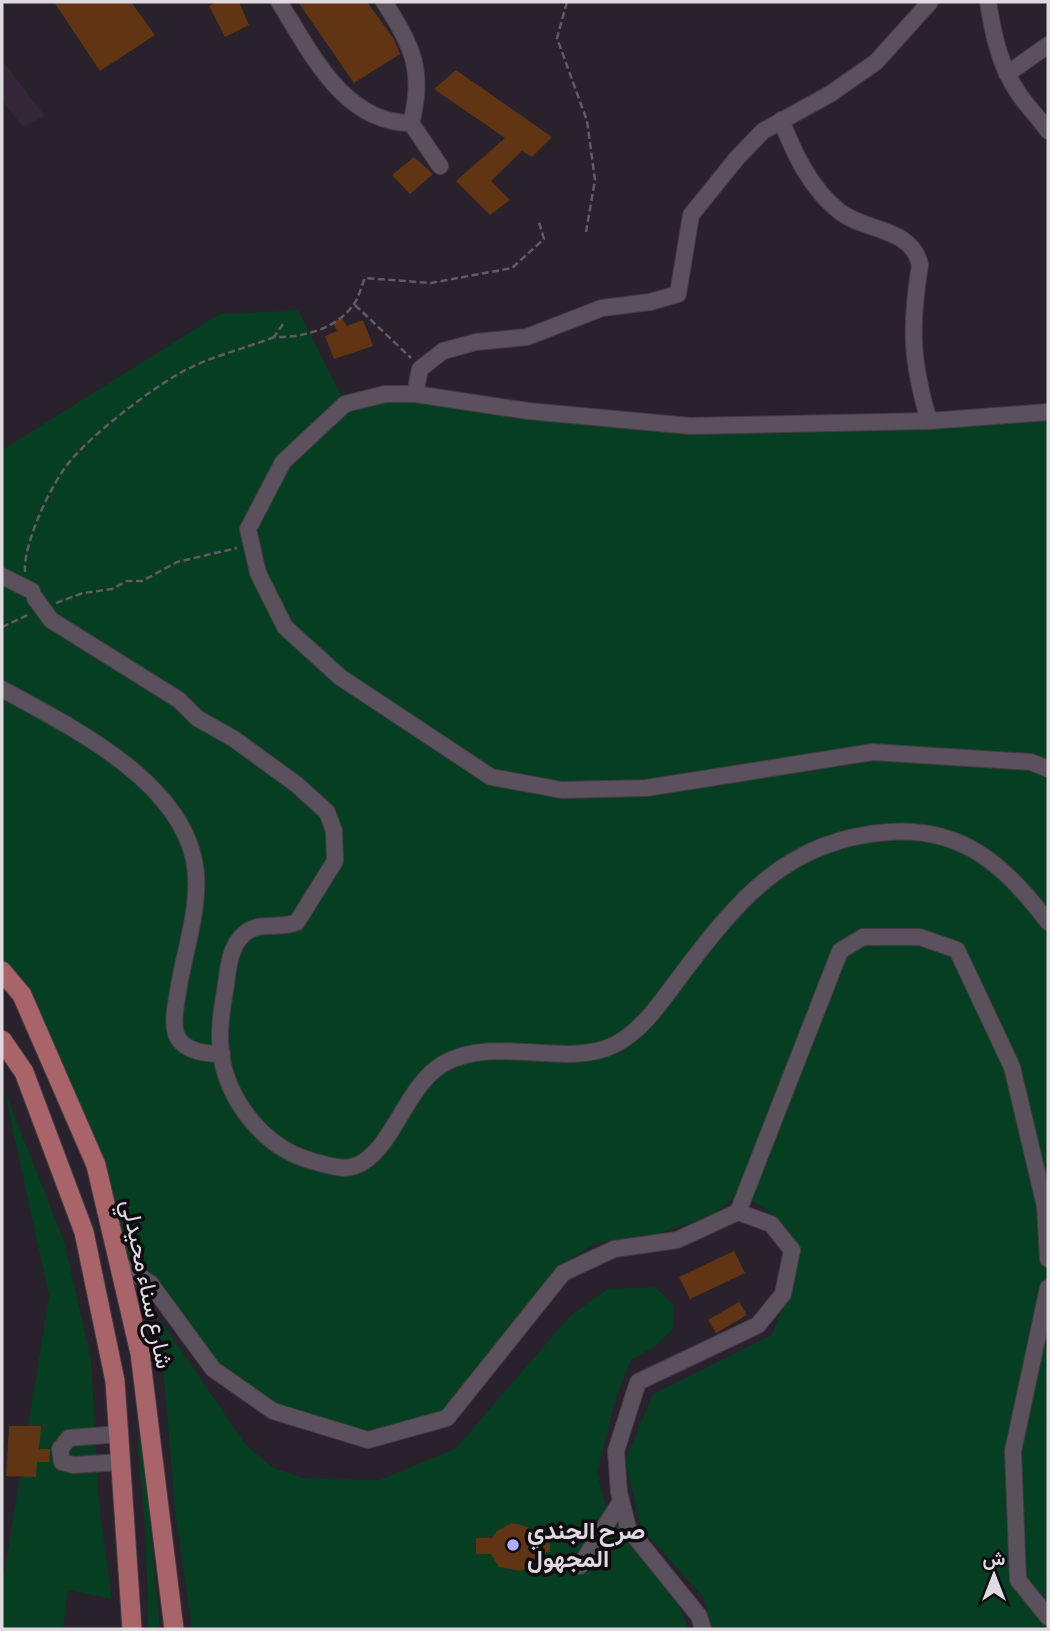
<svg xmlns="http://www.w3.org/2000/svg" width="1050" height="1631" font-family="'Alegreya Sans',Vazirmatn,sans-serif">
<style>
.built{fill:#332636}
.green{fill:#053e21}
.building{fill:#613414}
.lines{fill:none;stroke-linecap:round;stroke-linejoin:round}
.minor-casing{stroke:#433c44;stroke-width:18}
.major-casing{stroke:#433c44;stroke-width:21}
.path{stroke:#625a64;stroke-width:2.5;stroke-dasharray:7 3.5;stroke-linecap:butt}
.minor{stroke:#5a515c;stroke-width:16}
.major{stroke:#a9646a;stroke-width:19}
.poi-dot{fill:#afaefa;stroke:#100c11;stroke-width:2.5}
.labels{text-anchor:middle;stroke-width:7;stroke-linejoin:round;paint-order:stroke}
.street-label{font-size:24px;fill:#dfd9e0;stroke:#100c11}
.poi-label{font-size:24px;font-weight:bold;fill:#dfd9e0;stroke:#100c11;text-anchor:start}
</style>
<rect width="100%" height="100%" fill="#29212b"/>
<!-- built -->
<path class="built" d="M 2,60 L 45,116 L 23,127 L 2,100 Z"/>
<!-- green -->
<g class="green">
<path d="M 298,310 L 345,403 L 373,397 L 690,426 L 1048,412 L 1048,1629 L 712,1629 L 704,1598 L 641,1528 L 625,1461 L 653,1394 L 772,1335 L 791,1284 L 800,1247 C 783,1222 767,1205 738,1195 L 713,1215 L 657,1234 L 596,1243 L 559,1267 L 447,1418 L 368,1440 L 273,1411 L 213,1369 L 150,1283 L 119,1264 L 86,1142 L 2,971 L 2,450 L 219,314 Z"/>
<path d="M 4,1089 L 64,1241 L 91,1359 L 99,1505 L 112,1599 L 68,1590 L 63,1629 L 2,1629 L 2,1587 L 49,1296 Z"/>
<path d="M 655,1287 L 674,1305 L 673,1329 L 657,1345 L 631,1360 L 616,1398 L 597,1472 L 607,1512 L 673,1593 L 689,1629 L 192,1629 L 175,1511 L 159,1318 L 246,1445 L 272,1467 L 303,1478 L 379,1480 L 455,1449 L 570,1316 L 607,1289 Z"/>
<path d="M 137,1439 L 142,1439 L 160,1629 L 148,1629 L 146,1539 Z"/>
</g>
<!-- building -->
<g class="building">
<path d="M 54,2 L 131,2 L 155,35 L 100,71 Z"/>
<path d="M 216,2 L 239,2 L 249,25 L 225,37 L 209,6 Z"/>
<path d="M 298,2 L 367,2 L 394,39 L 400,54 L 354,83 Z"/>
<path d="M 456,70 L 552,137 L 532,157 L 522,151 L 491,181 L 510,200 L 490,215 L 456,181 L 505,138 L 434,89 Z"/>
<path d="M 414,157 L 433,174 L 410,194 L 392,175 Z"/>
<path d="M 342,318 L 347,326 L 363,320 L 373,346 L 334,359 L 325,336 L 337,331 L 332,322 Z"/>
<path d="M 734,1251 L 745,1273 L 690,1299 L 679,1277 Z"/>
<path d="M 739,1302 L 747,1315 L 716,1333 L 708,1320 Z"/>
<path d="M 9,1426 L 41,1426 L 39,1449 L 50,1449 L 50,1452 L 49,1462 L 37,1462 L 36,1477 L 6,1476 Z"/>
<path d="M 512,1523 L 528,1527 L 538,1537 L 550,1537 L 550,1552 L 539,1553 L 533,1563 L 521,1571 L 499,1567 L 491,1554 L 476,1554 L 476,1538 L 492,1538 L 497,1531 Z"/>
</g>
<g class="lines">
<defs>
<g id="minor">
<path d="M 279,2 C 311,52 343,123 411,123"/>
<path d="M 384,2 C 412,44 425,72 411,123 L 440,166"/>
<path d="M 988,2 C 993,33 999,64 1017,91 C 1026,106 1039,117 1048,131"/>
<path d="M 1007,74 L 1048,45"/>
<path d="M 781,120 C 794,153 810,188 839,211 C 865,232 912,227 920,265 C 910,327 911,360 929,421"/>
<path d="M 415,394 L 420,369 L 443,351 L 476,342 L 527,337 L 602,308 L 650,302 L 678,294 L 691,215 L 737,158 L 763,131 L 830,94 L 876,62 L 930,2"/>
<path d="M 1048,412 L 929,421 L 690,426 L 528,411 L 415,394 L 385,394 L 345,404 L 283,462 L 248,529 L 258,573 L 285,627 L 340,677 L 491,777 L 562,790 L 646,788 L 873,752 L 1031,762 L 1048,769"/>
<path d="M 2,576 L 32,591"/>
<path d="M 35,598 L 51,620 L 179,700 L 197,718 L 234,739 L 296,784 L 327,812 L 334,831 L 335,861 L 297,922 C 280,930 259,920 244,934 C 230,946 228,968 226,985 C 223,1002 220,1018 220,1035 C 219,1091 259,1146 312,1161 C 325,1164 342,1171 355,1166 C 392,1153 405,1086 443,1064 C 495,1034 564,1069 614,1045 C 642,1031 661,1002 679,978 C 737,901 786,839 889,832 C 963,827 1006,866 1048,922"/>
<path d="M 2,689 C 69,726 177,778 194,860 C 203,901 184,951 178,992 C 176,1004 172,1021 176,1034 C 183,1052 206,1054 222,1054"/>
<path d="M 738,1212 L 840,951 L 863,937 L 920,937 L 957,950 L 1012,1067 L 1045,1206 L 1048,1259"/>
<path d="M 119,1264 L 150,1283 L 213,1369 L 273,1411 L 368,1440 L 447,1418 L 563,1273 L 614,1249 L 677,1240 L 738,1212 L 771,1224 L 792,1250 L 783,1294 L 758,1325 L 638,1382 L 616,1451 L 619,1492 L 628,1528 L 699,1616 L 703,1629"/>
<path d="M 1048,1288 L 1013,1451 L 1018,1580 L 1048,1617"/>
<path d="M 119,1434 L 69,1438 L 60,1449 L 62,1462 L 73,1465 L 121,1462"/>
<path d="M 580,1566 L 621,1501"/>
</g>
<g id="major">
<path d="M 2,971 L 22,995 L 96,1165 L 140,1353 L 174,1629"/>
<path d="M 2,1040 L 24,1072 L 84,1232 L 115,1381 L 132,1629"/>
</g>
</defs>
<!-- minor casing -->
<use href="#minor" class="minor-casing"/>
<!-- major casing -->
<use href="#major" class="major-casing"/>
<!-- path -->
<g class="path">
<path d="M 567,2 L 557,38 L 587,121 L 595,180 L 586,232"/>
<path d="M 355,305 L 411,358"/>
<path d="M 283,324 L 274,337 C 302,338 337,329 354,304 C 359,297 361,287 365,278 L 431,283 L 512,268 L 544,239 L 539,222"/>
<path d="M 25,572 C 23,543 52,482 71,460 C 95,432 147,392 180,373 C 208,357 244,349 274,337"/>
<path d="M 56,603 L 83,593 L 112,589 L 127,581 L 142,581 L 177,562 L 237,548"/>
<path d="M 2,627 L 30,614"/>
</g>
<!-- minor -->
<use href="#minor" class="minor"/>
<!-- major -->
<use href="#major" class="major"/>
</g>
<!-- markers -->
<circle class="poi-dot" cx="513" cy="1545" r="7"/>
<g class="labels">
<!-- street labels -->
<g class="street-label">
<text transform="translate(147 1284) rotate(78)" y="8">شارع سناء محيدلي</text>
</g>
<!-- poi labels -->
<g class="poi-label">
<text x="527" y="1539">صرح الجندي<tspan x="527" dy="28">المجهول</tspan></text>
</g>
</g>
<!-- border -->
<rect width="1050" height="1631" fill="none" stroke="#dfd9e0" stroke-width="7"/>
<!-- north arrow -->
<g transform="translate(994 1575)" stroke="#100c11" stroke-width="5" paint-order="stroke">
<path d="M0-5L12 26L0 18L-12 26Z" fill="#dfd9e0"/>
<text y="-10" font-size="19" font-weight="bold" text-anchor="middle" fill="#dfd9e0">ش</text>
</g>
</svg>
